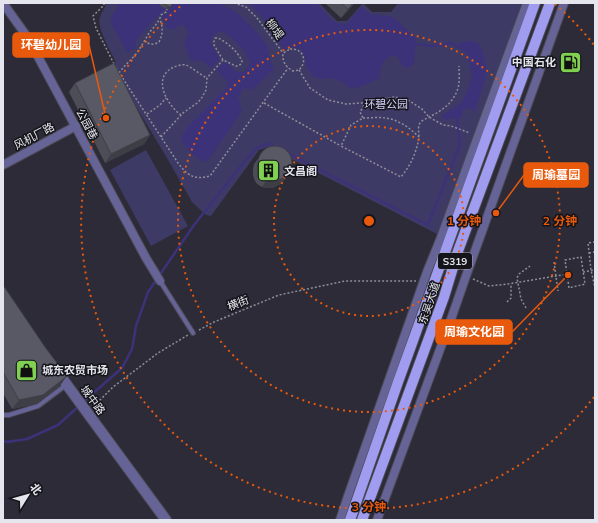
<svg xmlns="http://www.w3.org/2000/svg" width="598" height="523" font-family="Mulish,'Noto Sans SC',sans-serif">
<style>
.green{fill:#3e3a66}
.water{fill:#3c3279}
.lines{fill:none;stroke-linecap:round;stroke-linejoin:round}
.stream{stroke:#3c3279;stroke-width:2.5}
.service-casing{stroke:#4a4954;stroke-width:6}
.minor-casing{stroke:#4a4954;stroke-width:10}
.tertiary-casing{stroke:#4a4954;stroke-width:12}
.primary-casing{stroke:#4a4954;stroke-width:12}
.path{stroke:#8e8e98;stroke-width:1.5;stroke-dasharray:2 2;stroke-linecap:butt}
.service{stroke:#666396;stroke-width:4}
.minor{stroke:#666396;stroke-width:8}
.tertiary{stroke:#666396;stroke-width:10}
.primary{stroke:#a09cef;stroke-width:10}
.wall{fill:#4d4d58}
.shaded-wall{fill:#3e3e47}
.building{fill:#595966;stroke:#3e3e47}
.ring{fill:none;stroke:#e8590c;stroke-width:2;stroke-dasharray:2 4}
.labels{text-anchor:middle;stroke-width:3;stroke-linejoin:round;paint-order:stroke}
.shield{fill:#14141a;stroke:#a6a6ae;stroke-width:1}
.shield-label{font-size:10px;font-weight:bold;fill:#e5e5ed}
.street-label{font-size:11px;fill:#e5e5ed;stroke:#14141a}
.poi-label{font-size:11px;font-weight:bold;fill:#e5e5ed;stroke:#14141a;text-anchor:start}
.park-label{font-size:11px;fill:#d1d0fb;stroke:#14141a}
.centre{fill:#e8590c;stroke:#14141a;stroke-width:2}
.ring-label{font-size:12px;text-anchor:middle;font-weight:bold;fill:#e8590c;stroke:#14141a;stroke-width:3;stroke-linejoin:round;paint-order:stroke}
.leader{fill:none;stroke:#e8590c;stroke-width:1.5}
.callout-dot{fill:#e8590c;stroke:#14141a;stroke-width:1.5}
.callout{fill:#e8590c;stroke:#e8590c;stroke-width:1.5}
.callout-label{font-size:12px;text-anchor:middle;font-weight:bold;fill:#fff}
</style>
<rect width="100%" height="100%" fill="#2c2b37"/>
<!-- green -->
<g class="green">
<path d="M 105,3 L 319,3 L 337,21 L 347,21 L 363,3 L 372,12 L 391,12 L 398,3 L 522,3 L 437,234 L 268,147 L 259,150 L 211,216 L 206,215 L 192,202 L 167,158 L 111,65 L 116,62 C 111,52 96,27 100,17 C 101,13 104,9 106,5 Z"/>
<path d="M 146,150 L 188,226 L 151,246 L 110,170 Z"/>
</g>
<!-- water -->
<g class="water">
<path d="M 121,3 L 159,3 L 160,6 L 165,9 L 164,12 C 158,14 142,34 136,40 L 136,48 L 127,52 L 111,23 L 112,15 Z"/>
<path d="M 169,3 L 219,3 L 237,13 L 257,32 L 268,47 L 269,56 L 274,69 L 254,89 L 250,90 L 244,88 L 238,97 L 242,111 L 209,159 L 204,162 C 194,156 184,149 181,137 L 189,125 L 227,87 L 227,81 L 216,70 L 223,63 L 227,63 L 237,72 L 244,72 L 250,63 C 246,49 234,40 223,31 C 215,33 213,35 210,42 L 220,59 L 211,68 C 205,63 200,57 193,62 L 191,61 C 188,55 187,48 184,43 C 187,33 193,35 183,25 L 180,25 L 173,30 L 167,28 L 164,19 L 162,18 L 162,16 L 167,13 L 168,10 L 171,8 L 171,4 Z"/>
<path d="M 249,3 L 316,3 C 326,11 332,27 347,23 L 361,7 L 371,14 L 393,17 L 416,38 L 414,64 L 407,68 L 402,65 L 398,57 L 392,55 C 382,61 379,66 380,78 L 360,87 L 349,88 L 343,82 L 331,78 L 320,79 L 313,76 L 306,66 L 305,55 L 300,49 L 292,47 L 284,50 L 262,17 Z"/>
<path d="M 472,41 L 479,44 L 483,53 L 487,73 L 475,111 L 468,108 L 463,110 L 462,117 L 457,120 L 452,118 L 446,120 L 442,117 L 444,114 L 461,103 L 466,94 L 472,78 L 470,65 L 466,54 L 459,47 L 459,44 L 461,42 Z"/>
</g>
<g class="lines">
<!-- stream -->
<g class="stream">
<path d="M 416,44 L 432,46 L 450,43 L 459,47"/>
<path d="M 287,153 L 428,225 L 460,144 L 457,120"/>
<path d="M 83,402 L 122,368 L 132,349 L 136,326 L 148,292 L 194,225 L 245,161 L 257,148 L 268,144 L 275,147"/>
<path d="M 3,441 L 7,442 L 27,439 L 58,425 L 80,405"/>
</g>
<defs>
<g id="service">
<path d="M 160,281 L 193,333"/>
<path d="M 3,415 L 9,415 L 38,406 L 66,385"/>
</g>
<g id="minor">
<path d="M 3,3 L 28,38 L 146,258 L 160,281"/>
<path d="M 3,165 L 76,126"/>
<path d="M 340,520 L 348,496 L 427,272 L 440,240 L 478,136 L 527,3"/>
<path d="M 377,520 L 449,325 L 466,276 L 564,3"/>
</g>
<path id="tertiary" d="M 56,370 L 166,520"/>
<g id="primary">
<path d="M 350,520 L 398,382 L 535,3"/>
<path d="M 362,520 L 444,297 L 458,251 L 550,3"/>
</g>
</defs>
<!-- service casing -->
<use href="#service" class="service-casing"/>
<!-- minor casing -->
<use href="#minor" class="minor-casing"/>
<!-- tertiary casing -->
<use href="#tertiary" class="tertiary-casing"/>
<!-- primary casing -->
<use href="#primary" class="primary-casing"/>
<!-- path -->
<g class="path">
<path d="M 104,3 L 104,5 L 93,16 L 96,28 L 114,64"/>
<path d="M 234,3 L 246,7 L 257,18 L 283,53"/>
<path d="M 215,38 L 218,38 C 227,42 238,52 242,61 L 241,64 L 238,66 L 236,66 L 223,60 L 214,45 L 214,41 Z"/>
<path d="M 144,41 C 150,45 154,45 159,42 C 163,34 163,28 160,19"/>
<path d="M 290,49 C 303,48 308,61 299,70 L 293,71 C 286,67 282,62 283,53 Z"/>
<path d="M 116,68 L 178,163 C 188,176 194,180 210,176 L 288,68"/>
<path d="M 299,70 L 310,88 L 328,100 L 346,104 L 362,103 L 380,99 L 395,97 L 408,100 L 422,109 L 429,117 L 443,125 L 451,126 L 470,133"/>
<path d="M 119,73 C 124,66 130,61 136,54 C 141,47 145,40 149,33 C 154,27 159,22 161,15 L 166,12 L 167,9"/>
<path d="M 366,102 L 360,112 L 363,118 L 351,125 L 341,146 L 401,177 C 411,165 416,153 419,138 C 419,134 418,129 419,125 C 421,120 426,119 431,116 C 443,110 454,102 458,88 C 460,81 459,73 459,66"/>
<path d="M 264,103 L 341,146"/>
<path d="M 147,114 L 160,105 L 166,98"/>
<path d="M 181,115 C 167,105 151,77 174,67 C 177,66 182,64 186,65 C 191,67 201,75 207,78"/>
<path d="M 363,118 C 371,118 379,117 386,118 C 399,120 410,128 419,137"/>
<path d="M 161,137 L 183,113 L 197,103 L 201,99 L 206,90 L 207,78 L 223,60"/>
<path d="M 595,242 L 588,243 L 591,270 L 595,288"/>
<path d="M 589,253 L 595,252"/>
<path d="M 581,257 L 585,284 L 569,288 L 565,260 Z"/>
<path d="M 554,262 L 558,291"/>
<path d="M 583,272 L 595,270"/>
<path d="M 473,279 L 489,286 L 508,284 L 568,274"/>
<path d="M 507,302 L 511,298 L 511,284"/>
<path d="M 526,308 L 521,299 L 517,278 L 519,274 L 530,266"/>
<path d="M 199,330 L 214,322 L 279,295 L 345,281 L 416,281"/>
<path d="M 94,406 L 113,387 L 158,353 L 188,335"/>
</g>
<!-- service -->
<use href="#service" class="service"/>
<!-- minor -->
<use href="#minor" class="minor"/>
<!-- tertiary -->
<use href="#tertiary" class="tertiary"/>
<!-- primary -->
<use href="#primary" class="primary"/>
</g>
<!-- wall -->
<g class="wall">
<path d="M 159,3 L 172,3 L 172,5 L 168,9 L 161,6 Z"/>
<path d="M 325,3 L 355,3 L 341,18 Z"/>
<path d="M 75,83 L 150,135 L 144,144 L 105,163 L 69,92 Z"/>
<path d="M 264,151 L 288,174 L 282,183 L 277,186 L 272,188 L 267,188 L 262,187 L 257,184 L 254,179 L 253,174 L 253,169 L 254,164 Z"/>
<path d="M 3,285 L 60,386 L 37,404 L 12,409 L 3,393 Z"/>
</g>
<!-- shaded-wall -->
<g class="shaded-wall">
<path d="M 353,3 L 355,3 L 341,18 L 348,9 Z"/>
<path d="M 172,5 L 168,9 L 166,8 L 168,6 Z"/>
<path d="M 150,135 L 144,144 L 105,163 L 111,154 Z"/>
<path d="M 288,174 L 282,183 L 277,186 L 272,188 L 267,188 L 262,187 L 268,178 Z"/>
<path d="M 66,377 L 60,386 L 37,404 L 12,409 L 19,400 Z"/>
</g>
<!-- building -->
<g class="building">
<path d="M 162,3 L 172,3 L 172,5 L 170,7 Z"/>
<path d="M 341,3 L 353,3 L 348,9 Z"/>
<path d="M 114,63 L 150,135 L 111,154 L 75,83 Z"/>
<circle cx="275" cy="163" r="17"/>
<path d="M 3,285 L 45,347 L 66,375 L 66,377 L 43,395 L 19,400 L 3,372 Z"/>
</g>
<!-- distance rings -->
<g class="ring">
<circle cx="369" cy="221" r="95"/>
<circle cx="369" cy="221" r="191"/>
<path d="M594 397A286 286 0 1 1 183 4M555 4A286 286 0 0 1 594 45"/>
</g>
<!-- icons -->
<defs>
<symbol id="fuel-square" viewBox="-11 -11 22 22"><rect x="-9" y="-9" width="18" height="18" rx="4" fill="#80d051" stroke="#14141a"/><path d="M-5.5-6h7V0h2V4h1.3V-2.5L3-4.5l.8-.8L6-3V5H2.5V1h-1V6h-7ZM-4.2-4.7v3.2H.2V-4.7Z" fill="#111"/></symbol>
<symbol id="building-square" viewBox="-11 -11 22 22"><rect x="-9" y="-9" width="18" height="18" rx="4" fill="#80d051" stroke="#14141a"/><path d="M-4-6H4V6H1V3H-1V6H-4ZM-2.5-4.3h1.7v1.8h-1.7ZM.8-4.3h1.7v1.8H.8ZM-2.5-1h1.7V.8h-1.7ZM.8-1h1.7V.8H.8Z" fill="#111"/></symbol>
<symbol id="shop-square" viewBox="-11 -11 22 22"><rect x="-9" y="-9" width="18" height="18" rx="4" fill="#80d051" stroke="#14141a"/><path d="M-5-2.5h2.3a2.7 3.5 0 0 1 5.4 0H5L5.5 6h-11ZM-1.5-2.5h3a1.5 2.3 0 0 0-3 0Z" fill="#111"/></symbol>
</defs>
<g fill-rule="evenodd">
<use href="#fuel-square" x="558" y="50" width="25" height="25"/>
<use href="#building-square" x="256" y="158" width="25" height="25"/>
<use href="#shop-square" x="14" y="358" width="25" height="25"/>
</g>
<g class="labels">
<!-- shield labels -->
<rect class="shield" x="438" y="253" width="34" height="16" rx="3"/>
<g class="shield-label">
<text x="455" y="265">S319</text>
</g>
<!-- street labels -->
<g class="street-label">
<text transform="translate(275 29) rotate(53)" y="4">柳堤</text>
<text transform="translate(87 124) rotate(62)" y="4">公园巷</text>
<text transform="translate(34 136) rotate(-28)" y="4">风机厂路</text>
<text transform="translate(238 303) rotate(-22)" y="4">横街</text>
<text transform="translate(429 303) rotate(-71)" y="4">东吴大道</text>
<text transform="translate(93 400) rotate(54)" y="4">城中路</text>
</g>
<!-- poi labels -->
<g class="poi-label">
<text x="556" y="66" text-anchor="end">中国石化</text>
<text x="284" y="175">文昌阁</text>
<text x="42" y="374">城东农贸市场</text>
</g>
<!-- park labels -->
<g class="park-label">
<text x="386" y="108">环碧公园</text>
</g>
</g>
<circle cx="369" cy="221" r="6" class="centre"/>
<g class="ring-label">
<text x="464" y="225">1 分钟</text>
<text x="560" y="225">2 分钟</text>
<text x="369" y="511">3 分钟</text>
</g>
<!-- callouts -->
<path class="leader" d="M106 118L89 45M496 213L524 175M568 275L512 332"/>
<g class="callout-dot">
<circle cx="106" cy="118" r="4"/>
<circle cx="496" cy="213" r="4"/>
<circle cx="568" cy="275" r="4"/>
</g>
<g class="callout">
<rect x="13" y="33" width="76" height="24" rx="4"/>
<rect x="524" y="163" width="64" height="24" rx="4"/>
<rect x="436" y="320" width="76" height="24" rx="4"/>
</g>
<g class="callout-label">
<text x="51" y="49">环碧幼儿园</text>
<text x="556" y="179">周瑜墓园</text>
<text x="474" y="336">周瑜文化园</text>
</g>
<!-- border -->
<rect width="598" height="523" fill="none" stroke="#e5e5ed" stroke-width="8"/>
<!-- north arrow -->
<g transform="translate(28 495) rotate(53)" stroke="#14141a" stroke-width="3" paint-order="stroke">
<path d="M0-3L7 15L0 10L-7 15Z" fill="#e5e5ed"/>
<text y="-6" font-size="11" font-weight="bold" text-anchor="middle" fill="#e5e5ed">北</text>
</g>
</svg>
